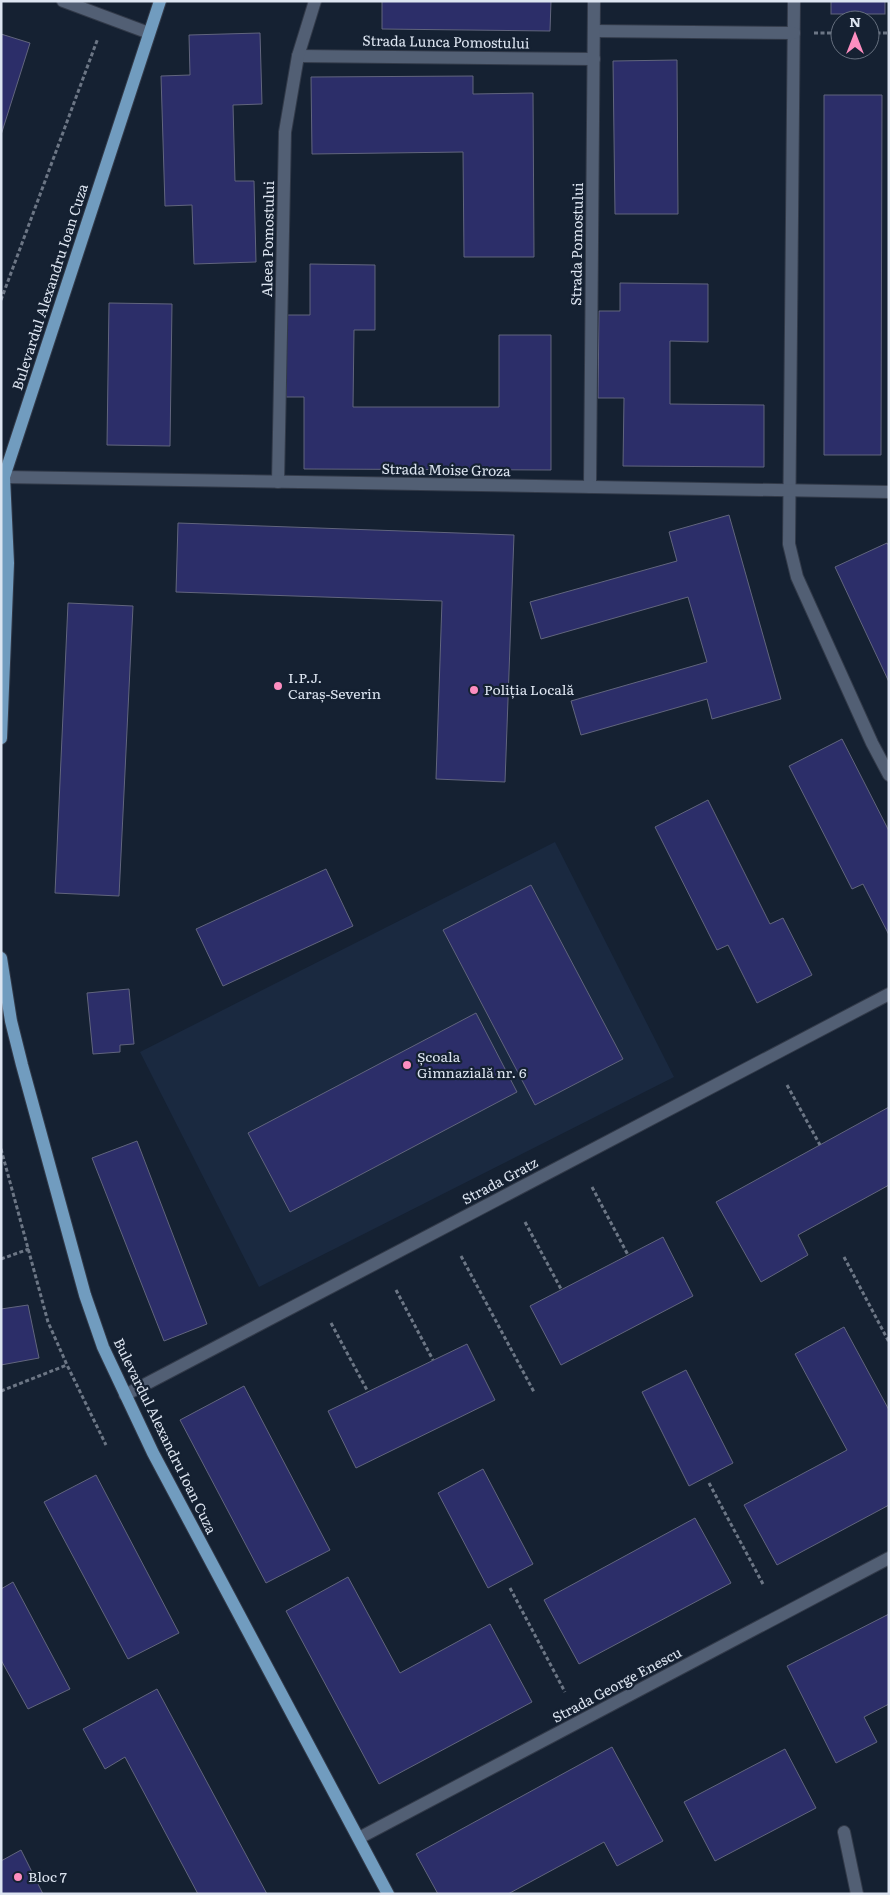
<svg xmlns="http://www.w3.org/2000/svg" width="890" height="1895" font-family="Literata,serif">
<style>
.built{fill:#1a2940}
.building{fill:#2c2e69;stroke:#61657d}
.lines{fill:none;stroke-linecap:round;stroke-linejoin:round}
.service-casing{stroke:#323a49;stroke-width:14}
.minor-casing{stroke:#323a49;stroke-width:14}
.primary-casing{stroke:#323a49;stroke-width:14}
.path{stroke:#6c7685;stroke-width:3;stroke-dasharray:4 2.5;stroke-linecap:butt}
.service{stroke:#525f74;stroke-width:12}
.minor{stroke:#525f74;stroke-width:12}
.primary{stroke:#719cbf;stroke-width:12}
.poi-dot{fill:#fd8ec0;stroke:#152132;stroke-width:2}
.labels{text-anchor:middle;stroke-width:4.5;stroke-linejoin:round;paint-order:stroke}
.street-label{font-size:14px;fill:#dde5f1;stroke:#152132}
.poi-label{font-size:14px;fill:#dde5f1;stroke:#152132;text-anchor:start}
</style>
<rect width="100%" height="100%" fill="#152132"/>
<!-- built -->
<path class="built" d="M 555,842 L 674,1077 L 259,1287 L 140,1052 Z"/>
<!-- building -->
<g class="building">
<path d="M 382,1 L 551,1 L 550,31 L 382,29 Z"/>
<rect x="831" y="1" width="54" height="13"/>
<path d="M 260,33 L 262,104 L 233,105 L 235,181 L 254,181 L 256,262 L 194,264 L 192,205 L 165,206 L 161,76 L 190,75 L 189,35 Z"/>
<path d="M 1,34 L 30,43 L 1,135 Z"/>
<path d="M 677,60 L 678,214 L 615,214 L 613,61 Z"/>
<path d="M 473,76 L 473,94 L 533,93 L 534,257 L 464,257 L 463,152 L 312,154 L 311,77 Z"/>
<path d="M 824,95 L 882,95 L 881,455 L 824,455 Z"/>
<path d="M 310,264 L 375,265 L 375,330 L 354,330 L 353,407 L 499,407 L 499,335 L 551,335 L 551,470 L 304,469 L 304,397 L 286,397 L 286,315 L 310,315 Z"/>
<path d="M 620,283 L 708,284 L 708,342 L 670,341 L 670,404 L 764,405 L 764,467 L 623,466 L 624,398 L 598,398 L 599,311 L 620,311 Z"/>
<path d="M 109,303 L 172,304 L 170,446 L 107,445 Z"/>
<path d="M 729,515 L 781,699 L 712,719 L 707,699 L 581,735 L 571,701 L 707,662 L 688,597 L 541,639 L 530,602 L 677,561 L 669,532 Z"/>
<path d="M 178,523 L 514,535 L 505,782 L 436,779 L 442,601 L 176,592 Z"/>
<path d="M 887,543 L 889,546 L 889,682 L 835,567 Z"/>
<path d="M 68,603 L 133,606 L 119,896 L 55,893 Z"/>
<path d="M 842,739 L 889,831 L 889,935 L 863,884 L 852,889 L 789,766 Z"/>
<path d="M 708,800 L 770,924 L 783,918 L 812,975 L 757,1003 L 728,945 L 717,950 L 655,827 Z"/>
<path d="M 326,869 L 353,926 L 223,986 L 196,929 Z"/>
<path d="M 531,885 L 623,1059 L 535,1105 L 443,930 Z"/>
<path d="M 129,989 L 134,1044 L 120,1045 L 120,1052 L 93,1054 L 87,993 Z"/>
<path d="M 476,1013 L 517,1092 L 290,1212 L 248,1133 Z"/>
<path d="M 889,1107 L 889,1185 L 798,1235 L 808,1255 L 761,1282 L 716,1202 Z"/>
<path d="M 137,1141 L 207,1324 L 164,1341 L 92,1158 Z"/>
<path d="M 663,1237 L 693,1296 L 561,1365 L 530,1306 Z"/>
<path d="M 28,1305 L 39,1358 L 1,1365 L 1,1309 Z"/>
<path d="M 844,1327 L 889,1410 L 889,1505 L 777,1565 L 744,1505 L 847,1450 L 795,1354 Z"/>
<path d="M 467,1344 L 495,1400 L 356,1468 L 328,1411 Z"/>
<path d="M 686,1370 L 733,1463 L 689,1486 L 642,1392 Z"/>
<path d="M 244,1386 L 330,1550 L 266,1583 L 180,1420 Z"/>
<path d="M 483,1469 L 533,1564 L 488,1588 L 438,1493 Z"/>
<path d="M 96,1475 L 179,1633 L 128,1659 L 44,1502 Z"/>
<path d="M 695,1518 L 731,1583 L 579,1664 L 544,1600 Z"/>
<path d="M 348,1577 L 400,1673 L 490,1624 L 532,1702 L 379,1784 L 286,1611 Z"/>
<path d="M 13,1582 L 70,1689 L 28,1709 L 1,1660 L 1,1589 Z"/>
<path d="M 889,1614 L 889,1704 L 864,1717 L 877,1742 L 836,1763 L 787,1666 Z"/>
<path d="M 157,1689 L 267,1894 L 198,1894 L 125,1757 L 105,1769 L 83,1729 Z"/>
<path d="M 612,1747 L 663,1841 L 617,1866 L 604,1842 L 508,1894 L 438,1894 L 416,1854 Z"/>
<path d="M 785,1749 L 816,1808 L 715,1861 L 684,1802 Z"/>
<path d="M 21,1850 L 43,1894 L 1,1894 L 1,1861 Z"/>
</g>
<g class="lines">
<defs>
<g id="service">
<path d="M 63,1 L 149,33"/>
<path d="M 794,1 L 789,544 L 797,577 L 872,743 L 889,775"/>
<path d="M 594,31 L 794,33"/>
<path d="M 298,56 L 594,59"/>
<path d="M 278,482 L 285,132 L 298,56 L 315,1"/>
<path d="M 590,487 L 594,1"/>
<path d="M 844,1832 L 857,1894"/>
</g>
<g id="minor">
<path d="M 4,477 L 889,492"/>
<path d="M 125,1395 L 889,994"/>
<path d="M 359,1838 L 889,1558"/>
</g>
<g id="primary">
<path d="M 1,738 L 8,563 L 4,477 L 160,1"/>
<path d="M 1,958 L 11,1021 L 22,1065 L 85,1295 L 103,1347 L 153,1453 L 388,1894"/>
</g>
</defs>
<!-- service casing -->
<use href="#service" class="service-casing"/>
<!-- minor casing -->
<use href="#minor" class="minor-casing"/>
<!-- primary casing -->
<use href="#primary" class="primary-casing"/>
<!-- path -->
<g class="path">
<path d="M 814,33 L 840,33"/>
<path d="M 870,33 L 889,33"/>
<path d="M 1,300 L 98,38"/>
<path d="M 787,1085 L 820,1145"/>
<path d="M 1,1149 L 48,1322 L 67,1365 L 106,1445"/>
<path d="M 592,1187 L 628,1255"/>
<path d="M 525,1222 L 561,1289"/>
<path d="M 461,1256 L 534,1392"/>
<path d="M 844,1257 L 889,1342"/>
<path d="M 1,1259 L 29,1249"/>
<path d="M 396,1290 L 433,1360"/>
<path d="M 331,1323 L 368,1392"/>
<path d="M 1,1391 L 67,1365"/>
<path d="M 709,1483 L 764,1586"/>
<path d="M 510,1588 L 565,1692"/>
</g>
<!-- service -->
<use href="#service" class="service"/>
<!-- minor -->
<use href="#minor" class="minor"/>
<!-- primary -->
<use href="#primary" class="primary"/>
</g>
<!-- markers -->
<g class="poi-dot">
<circle cx="278" cy="686" r="5"/>
<circle cx="474" cy="690" r="5"/>
<circle cx="407" cy="1065" r="5"/>
<circle cx="18" cy="1877" r="5"/>
</g>
<g class="labels">
<!-- street labels -->
<g class="street-label">
<text transform="translate(446 42) rotate(1)" y="5">Strada Lunca Pomostului</text>
<text transform="translate(268 239) rotate(-89)" y="5">Aleea Pomostului</text>
<text transform="translate(577 244) rotate(-89)" y="5">Strada Pomostului</text>
<text transform="translate(50 287) rotate(-72)" y="5">Bulevardul Alexandru Ioan Cuza</text>
<text transform="translate(446 470) rotate(1)" y="5">Strada Moise Groza</text>
<text transform="translate(500 1181) rotate(-28)" y="5">Strada Gratz</text>
<text transform="translate(165 1436) rotate(64)" y="5">Bulevardul Alexandru Ioan Cuza</text>
<text transform="translate(617 1685) rotate(-28)" y="5">Strada George Enescu</text>
</g>
<!-- poi labels -->
<g class="poi-label">
<text x="288" y="683">I.P.J.<tspan x="288" dy="16">Caraș-Severin</tspan></text>
<text x="484" y="695">Poliția Locală</text>
<text x="417" y="1062">Școala<tspan x="417" dy="16">Gimnazială nr. 6</tspan></text>
<text x="28" y="1882">Bloc 7</text>
</g>
</g>
<!-- border -->
<rect width="890" height="1895" fill="none" stroke="#dde5f1" stroke-width="5"/>
<!-- north arrow -->
<g transform="translate(855 35)"><circle r="24" fill="#152132" stroke="#656f7e"/>
<path d="M0-4L9 19L0 12L-9 19Z" fill="#fd8ec0"/>
<text y="-8" font-size="14" font-weight="bold" text-anchor="middle" fill="#dde5f1">N</text>
</g>
</svg>
